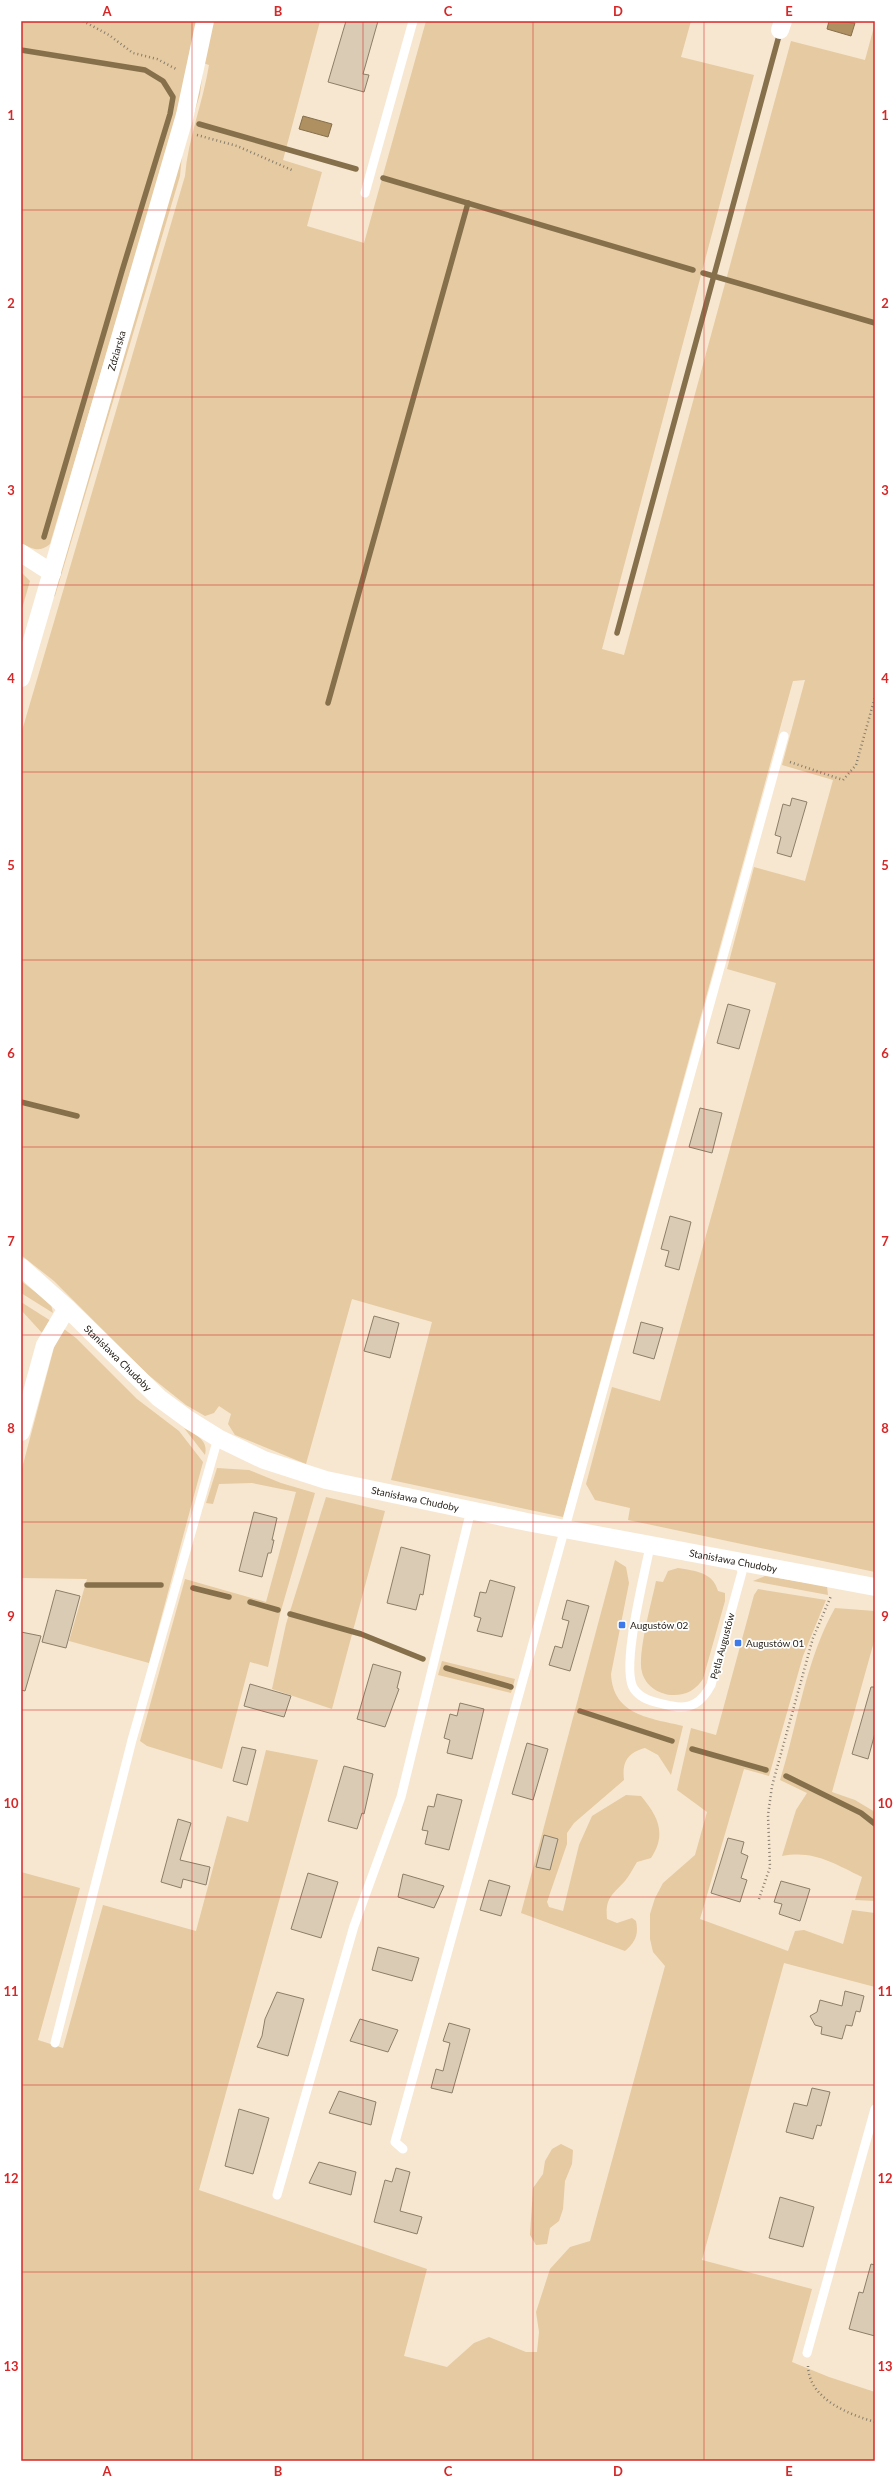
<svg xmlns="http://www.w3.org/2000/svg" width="896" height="2482" font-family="Lato,sans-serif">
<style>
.green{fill:#e6caa1}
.water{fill:#ae9061;stroke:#86704c}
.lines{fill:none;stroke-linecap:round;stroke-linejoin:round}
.stream{stroke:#86704c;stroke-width:5.5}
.building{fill:#dacbb4;stroke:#8c7e69}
.path{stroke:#877d6d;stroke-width:2.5;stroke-dasharray:1 3;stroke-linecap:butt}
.lane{stroke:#fff;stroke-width:9}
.street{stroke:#fff;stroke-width:18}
.grid{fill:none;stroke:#d62828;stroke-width:1;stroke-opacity:0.55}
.poi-dot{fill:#3f7aea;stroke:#fff;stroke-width:1.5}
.labels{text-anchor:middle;stroke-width:3.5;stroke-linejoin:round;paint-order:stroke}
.street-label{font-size:10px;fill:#29241b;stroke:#fff}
.poi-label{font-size:10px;fill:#29241b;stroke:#fff;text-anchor:start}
.neatline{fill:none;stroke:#d62828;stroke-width:1.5}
.grid-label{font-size:13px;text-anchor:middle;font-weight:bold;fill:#d62828}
</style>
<rect width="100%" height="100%" fill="#f7e7d0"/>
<!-- green -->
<g class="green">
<path d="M 21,21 L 199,21 L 179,109 L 50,544 C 39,553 33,549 21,543 Z"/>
<path d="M 213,21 L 320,21 L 283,160 L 322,172 L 307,226 L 364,243 L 426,21 L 691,21 L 681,57 L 754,75 L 602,649 L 624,655 L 791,41 L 865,60 L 875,23 L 875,1572 L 628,1520 L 630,1508 L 595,1500 L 586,1484 L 612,1387 L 660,1401 L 776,983 L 727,969 L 754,867 L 805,881 L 833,780 L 782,765 L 805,680 L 793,681 L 563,1517 L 391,1480 L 432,1322 L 352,1299 L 306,1464 L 235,1435 L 228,1424 L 231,1414 L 219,1406 L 214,1413 L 205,1416 L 186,1405 L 147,1374 L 54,1281 L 21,1255 L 21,734 L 185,176 C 188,138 203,103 209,65 L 203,63 Z"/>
<path d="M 203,70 L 200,94 L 182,155 L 180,176 L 55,596 L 53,597 Z"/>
<path d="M 21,572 L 30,581 L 21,612 Z"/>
<path d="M 21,1281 L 51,1304 L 53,1313 L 21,1293 Z"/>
<path d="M 21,1302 L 51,1321 L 43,1334 L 21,1310 Z"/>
<path d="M 64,1329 L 76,1338 L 137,1399 L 179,1431 L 203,1462 L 149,1663 L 69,1641 L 87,1579 L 21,1578 L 21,1472 L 56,1340 Z"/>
<path d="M 184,1428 C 195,1434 209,1440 205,1455 Z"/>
<path d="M 217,1468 L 249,1470 L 281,1483 L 315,1493 L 280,1614 L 268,1667 L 250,1662 L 222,1769 L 147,1746 L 140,1741 L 185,1579 L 266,1602 L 296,1492 L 252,1483 L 219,1484 L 213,1504 L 206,1503 Z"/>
<path d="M 326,1497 L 385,1511 L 332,1709 L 272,1689 L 286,1624 Z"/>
<path d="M 615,1560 L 626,1567 L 629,1583 L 611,1674 C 613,1716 651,1718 683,1726 L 671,1775 L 658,1755 L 645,1748 C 627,1753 622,1762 624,1780 L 574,1823 L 567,1833 L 567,1844 L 547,1902 L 549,1907 L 563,1911 L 579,1845 L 592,1816 L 626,1795 L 641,1796 C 658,1816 667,1834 651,1858 L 637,1862 C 633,1868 630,1875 625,1881 C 612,1895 605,1898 607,1919 L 617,1923 L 632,1918 L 636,1921 C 639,1935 635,1942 625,1951 L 521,1913 Z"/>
<path d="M 678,1568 C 695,1571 713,1572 718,1591 L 725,1593 L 725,1601 L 703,1679 C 696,1690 685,1696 671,1695 C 658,1694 645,1685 642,1672 C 637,1654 652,1601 656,1581 L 663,1582 L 668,1571 Z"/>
<path d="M 765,1576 L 827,1586 L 828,1595 L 753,1581 Z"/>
<path d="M 758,1589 L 826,1600 L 803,1656 L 769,1776 L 744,1769 L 700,1919 L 788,1951 L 795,1931 L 804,1930 L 843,1944 L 852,1910 L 875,1913 L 875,1987 L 784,1963 L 702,2260 L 812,2289 L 792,2362 L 829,2377 L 875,2392 L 875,2461 L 21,2461 L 21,1872 L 80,1888 L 38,2040 L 63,2048 L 103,1905 L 196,1931 L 227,1816 L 248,1822 L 266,1750 L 318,1760 L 199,2190 L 427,2269 L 404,2356 L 447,2367 L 474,2343 L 489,2337 L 526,2352 L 537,2352 L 539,2332 L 536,2312 L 550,2269 L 570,2247 L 590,2241 L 665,1966 L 653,1952 L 650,1939 L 650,1914 L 655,1898 L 663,1883 L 695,1855 L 707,1812 L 677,1790 L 691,1728 L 716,1735 L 754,1595 Z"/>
<path d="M 835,1608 L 875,1611 L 875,1638 L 832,1792 L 855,1800 L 875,1812 L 875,1901 L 855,1900 L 862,1877 C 833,1863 814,1850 782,1856 L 796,1810 L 807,1793 L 780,1780 C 798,1723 805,1661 835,1608 Z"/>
<path d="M 442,1661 L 515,1679 L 511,1693 L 438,1675 Z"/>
<path d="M 561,2144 L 573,2150 L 572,2164 L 565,2181 L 563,2209 L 559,2221 L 550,2228 L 547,2244 L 536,2245 L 530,2235 L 533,2188 L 543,2174 L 545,2161 L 552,2149 Z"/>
</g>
<!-- water -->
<g class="water">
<path d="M 829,21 L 855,23 L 851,36 L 827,29 Z"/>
<path d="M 303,116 L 332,124 L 328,137 L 299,129 Z"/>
</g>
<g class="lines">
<!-- stream -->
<g class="stream">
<path d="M 21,50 L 145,70 L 163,81 L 173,97 L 170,114 L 122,271 L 44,537"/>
<path d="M 199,124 L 356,169"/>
<path d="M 383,178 L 693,270"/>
<path d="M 703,273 L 875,323"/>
<path d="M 617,633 L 780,32"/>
<path d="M 328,703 L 468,203"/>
<path d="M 21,1102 L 77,1116"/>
<path d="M 87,1585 L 161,1585"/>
<path d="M 193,1588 L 229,1597"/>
<path d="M 250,1602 L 278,1610"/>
<path d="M 290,1614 L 361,1634 L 423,1659"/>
<path d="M 446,1668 L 511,1687"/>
<path d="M 580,1711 L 672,1741"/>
<path d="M 692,1749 L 766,1770"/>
<path d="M 786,1776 L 861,1813 L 875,1824"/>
</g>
</g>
<!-- building -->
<g class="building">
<path d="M 346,21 L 378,21 L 363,74 L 369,75 L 364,92 L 328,82 Z"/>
<path d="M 792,798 L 807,802 L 791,857 L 777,853 L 781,837 L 775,835 L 783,804 L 790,806 Z"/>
<path d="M 728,1004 L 750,1010 L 739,1049 L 717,1043 Z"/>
<path d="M 700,1108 L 722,1113 L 712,1153 L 689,1147 Z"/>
<path d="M 670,1216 L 691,1222 L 679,1270 L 665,1266 L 669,1251 L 661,1249 Z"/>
<path d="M 374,1316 L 399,1323 L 390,1358 L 364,1351 Z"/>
<path d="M 641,1322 L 663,1328 L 654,1359 L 633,1353 Z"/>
<path d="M 254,1512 L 277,1518 L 272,1540 L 274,1540 L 271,1553 L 268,1553 L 262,1577 L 239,1571 Z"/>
<path d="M 401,1547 L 430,1555 L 423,1595 L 420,1594 L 416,1610 L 387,1603 Z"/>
<path d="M 490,1580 L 515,1587 L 502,1637 L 477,1631 L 481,1618 L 474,1616 L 480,1592 L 486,1593 Z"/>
<path d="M 56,1590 L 80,1596 L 66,1648 L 42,1642 Z"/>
<path d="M 567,1600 L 589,1606 L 570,1671 L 549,1665 L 555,1646 L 562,1648 L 569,1621 L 562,1619 Z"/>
<path d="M 21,1632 L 41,1636 L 25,1691 L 21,1690 Z"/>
<path d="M 373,1664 L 401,1672 L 397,1688 L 399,1689 L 385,1727 L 357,1719 Z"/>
<path d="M 250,1684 L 291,1696 L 284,1717 L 244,1706 Z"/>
<path d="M 871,1687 L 875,1687 L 875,1733 L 868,1759 L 852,1754 Z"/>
<path d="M 460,1703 L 484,1709 L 472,1759 L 447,1753 L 450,1740 L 444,1738 L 450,1714 L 457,1716 Z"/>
<path d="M 527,1743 L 548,1749 L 533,1800 L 512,1794 Z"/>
<path d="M 242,1747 L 256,1750 L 247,1785 L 233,1781 Z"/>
<path d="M 344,1766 L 373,1774 L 364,1814 L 362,1813 L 357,1829 L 328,1821 Z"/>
<path d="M 437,1794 L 462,1800 L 449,1850 L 425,1844 L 428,1831 L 422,1830 L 428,1806 L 434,1807 Z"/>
<path d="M 178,1819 L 191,1823 L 180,1860 L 210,1867 L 206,1885 L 183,1879 L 181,1888 L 161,1882 Z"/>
<path d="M 544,1835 L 558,1839 L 550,1870 L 536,1867 Z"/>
<path d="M 728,1838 L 744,1842 L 741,1853 L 748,1856 L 741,1878 L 747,1880 L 740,1902 L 711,1893 Z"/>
<path d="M 308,1873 L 338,1882 L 321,1938 L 291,1929 Z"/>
<path d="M 403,1874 L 444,1886 L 434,1908 L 398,1897 Z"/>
<path d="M 489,1880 L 510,1886 L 501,1916 L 480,1910 Z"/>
<path d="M 781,1881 L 810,1889 L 800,1921 L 779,1914 L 782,1904 L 774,1902 Z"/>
<path d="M 378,1947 L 419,1958 L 412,1981 L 372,1970 Z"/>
<path d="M 845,1991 L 864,1996 L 860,2012 L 856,2011 L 852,2026 L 846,2025 L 842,2039 L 821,2034 L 822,2027 L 815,2025 L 810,2016 L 817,2012 L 820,2000 L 842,2006 Z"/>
<path d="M 277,1992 L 304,1999 L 288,2056 L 257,2047 L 262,2036 L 265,2019 Z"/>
<path d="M 360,2019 L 398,2030 L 388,2052 L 350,2041 Z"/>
<path d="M 449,2023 L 470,2029 L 452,2093 L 431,2088 L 436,2069 L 443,2071 L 450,2043 L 443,2041 Z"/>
<path d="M 812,2088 L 830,2092 L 821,2126 L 817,2125 L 813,2139 L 786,2132 L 794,2103 L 807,2106 Z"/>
<path d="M 339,2091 L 376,2102 L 371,2125 L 329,2113 Z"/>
<path d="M 239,2109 L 269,2118 L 253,2174 L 225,2166 Z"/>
<path d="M 319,2162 L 356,2172 L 351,2195 L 309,2183 Z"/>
<path d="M 396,2168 L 410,2172 L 400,2211 L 422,2217 L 417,2234 L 374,2222 L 385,2180 L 392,2182 Z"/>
<path d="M 780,2197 L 814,2207 L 803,2247 L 769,2238 Z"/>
<path d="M 871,2264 L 875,2265 L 875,2336 L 849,2329 L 859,2292 L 863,2293 Z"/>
</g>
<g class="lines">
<!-- path -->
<g class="path">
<path d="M 83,21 L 109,35 L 133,53 L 157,59 L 176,69"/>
<path d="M 197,135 L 237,146 L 294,171"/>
<path d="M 790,762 L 843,780 L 856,765 L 875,697"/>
<path d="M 759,1899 L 770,1867 L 768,1815 L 772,1786 L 813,1638 L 831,1596"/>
<path d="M 808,2366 C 809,2399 848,2414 875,2422"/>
</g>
<!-- lane -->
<g class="lane">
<path d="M 365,193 L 413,21"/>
<path d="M 650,1546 C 645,1573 620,1669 634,1689 C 642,1701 659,1703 672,1706 C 691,1710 702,1702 711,1685 L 742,1572 L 739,1562"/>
<path d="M 55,2043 L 132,1740 L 218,1438"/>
<path d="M 403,2149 L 395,2142 L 784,736"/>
<path d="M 277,2195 L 354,1926 L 401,1797 L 471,1510"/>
<path d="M 807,2353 L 875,2109"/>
</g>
<!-- street -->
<g class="street">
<path d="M 780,30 L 783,21"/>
<path d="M 21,553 L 52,573"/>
<path id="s1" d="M 21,678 L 185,115 L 205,21"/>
<path id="s2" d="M 21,1267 L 67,1308 L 159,1398 L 189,1420 L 218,1438 L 264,1460 L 326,1480 L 527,1522 L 875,1587"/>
<path d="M 21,1432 L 45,1345 L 67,1308"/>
</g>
</g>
<!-- grid -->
<path class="grid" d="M 192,21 L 192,2461M 363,21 L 363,2461M 533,21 L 533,2461M 704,21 L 704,2461M 21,210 L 875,210M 21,397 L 875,397M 21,585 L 875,585M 21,772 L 875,772M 21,960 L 875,960M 21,1147 L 875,1147M 21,1335 L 875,1335M 21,1522 L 875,1522M 21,1710 L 875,1710M 21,1897 L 875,1897M 21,2085 L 875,2085M 21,2272 L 875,2272"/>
<!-- markers -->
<g class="poi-dot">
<rect x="618" y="1621" width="8" height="8" rx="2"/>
<rect x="734" y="1639" width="8" height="8" rx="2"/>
</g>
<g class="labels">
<!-- street labels -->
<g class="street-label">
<text dy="4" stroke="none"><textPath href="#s1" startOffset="341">Zdziarska</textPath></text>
<text dy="4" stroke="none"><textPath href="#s2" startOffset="133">Stanisława Chudoby</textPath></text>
<text dy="4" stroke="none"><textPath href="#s2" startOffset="469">Stanisława Chudoby</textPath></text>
<text dy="4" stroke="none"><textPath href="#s2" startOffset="793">Stanisława Chudoby</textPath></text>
<text transform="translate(722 1646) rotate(-75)" y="4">Pętla Augustów</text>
</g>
<!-- poi labels -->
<g class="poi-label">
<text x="630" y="1629">Augustów 02</text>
<text x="746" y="1647">Augustów 01</text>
</g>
</g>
<!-- border -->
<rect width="896" height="2482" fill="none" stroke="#ffffff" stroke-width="44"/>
<rect x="22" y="22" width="852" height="2438" class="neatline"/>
<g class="grid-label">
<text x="107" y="16">A</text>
<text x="278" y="16">B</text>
<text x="448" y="16">C</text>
<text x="618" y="16">D</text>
<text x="789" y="16">E</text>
<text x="11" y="120">1</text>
<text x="885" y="120">1</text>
<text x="11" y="308">2</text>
<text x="885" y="308">2</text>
<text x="11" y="495">3</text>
<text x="885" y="495">3</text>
<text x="11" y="683">4</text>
<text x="885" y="683">4</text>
<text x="11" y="870">5</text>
<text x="885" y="870">5</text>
<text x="11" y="1058">6</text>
<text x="885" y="1058">6</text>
<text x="11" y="1246">7</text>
<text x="885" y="1246">7</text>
<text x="11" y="1433">8</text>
<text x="885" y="1433">8</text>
<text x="11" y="1621">9</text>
<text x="885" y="1621">9</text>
<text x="11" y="1808">10</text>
<text x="885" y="1808">10</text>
<text x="11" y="1996">11</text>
<text x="885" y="1996">11</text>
<text x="11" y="2183">12</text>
<text x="885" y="2183">12</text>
<text x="11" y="2371">13</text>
<text x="885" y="2371">13</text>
<text x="107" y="2476">A</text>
<text x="278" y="2476">B</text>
<text x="448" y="2476">C</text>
<text x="618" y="2476">D</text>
<text x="789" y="2476">E</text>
</g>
</svg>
